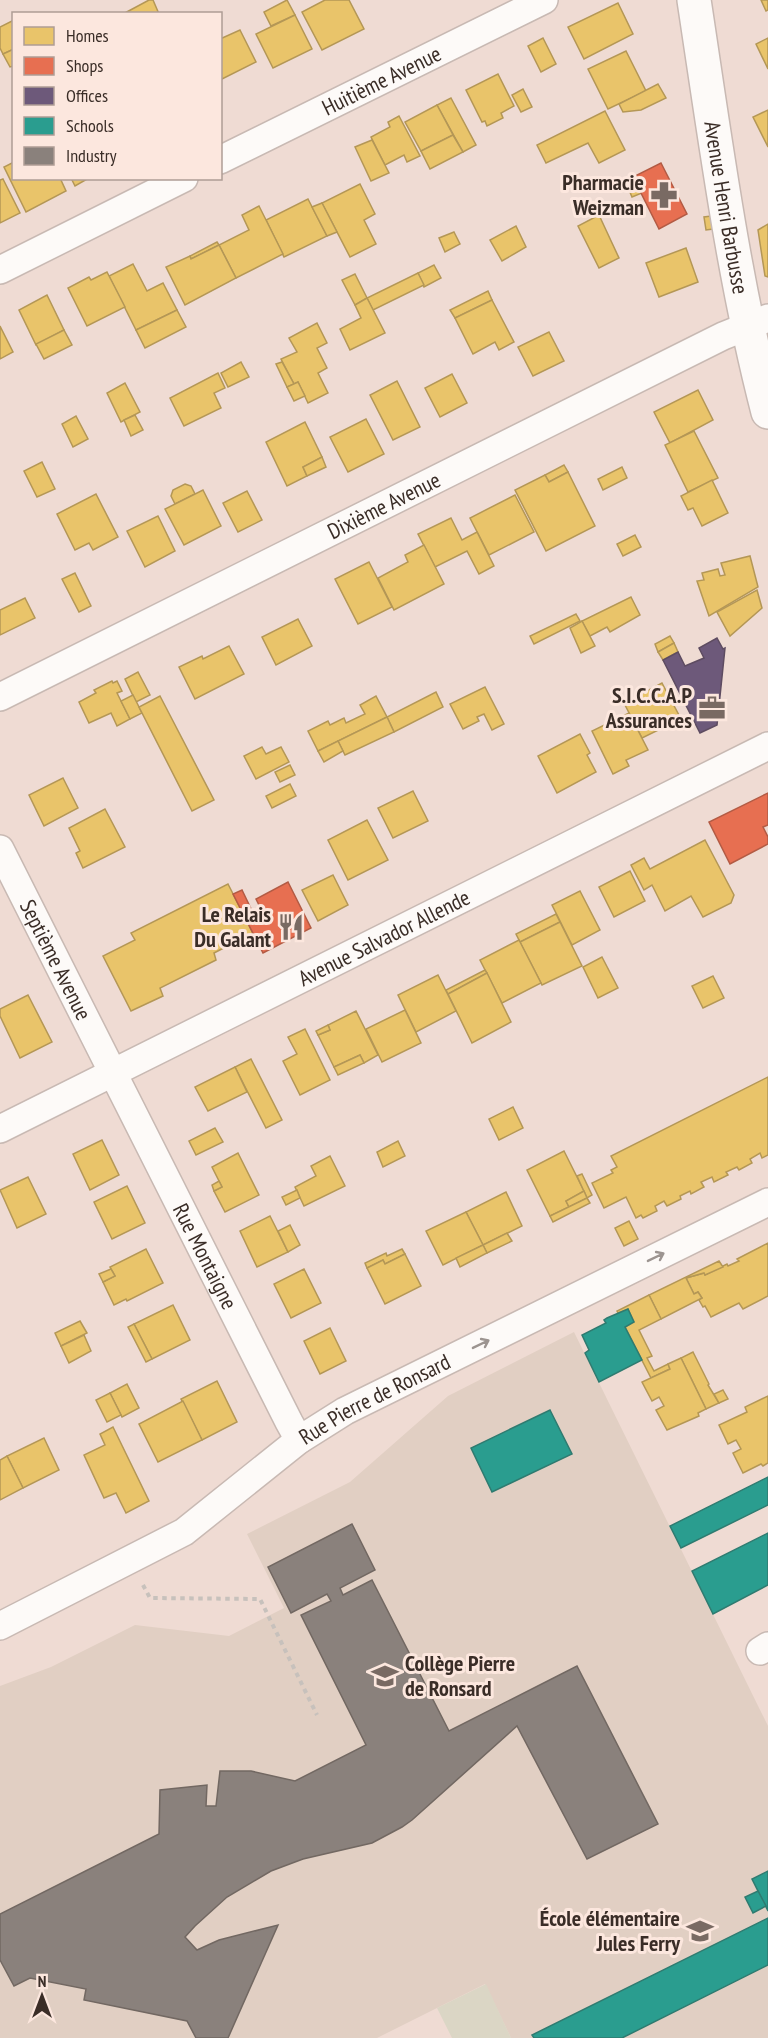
<svg xmlns="http://www.w3.org/2000/svg" width="768" height="2038" font-family="'PT Sans Narrow',sans-serif">
<style>
.education{fill:#e1cfc3}
.green{fill:#dbd6c5}
.homes{fill:#e9c46a;stroke:#b49756;stroke-width:1.5}
.shops{fill:#e76f51;stroke:#b35b44;stroke-width:1.5}
.offices{fill:#6d597a;stroke:#5e4c61;stroke-width:1.5}
.schools{fill:#2a9d8f;stroke:#2f7b70;stroke-width:1.5}
.industry{fill:#8a817c;stroke:#726862;stroke-width:1.5}
.lines{fill:none;stroke-linecap:round;stroke-linejoin:round}
.street-casing{stroke:#c8b9b3;stroke-width:30}
.secondary-casing{stroke:#c8b9b3;stroke-width:36}
.path{stroke:#c7c1bc;stroke-width:4;stroke-dasharray:4.5 4.5;stroke-linecap:butt}
.street{stroke:#fdfaf8;stroke-width:27}
.secondary{stroke:#fdfaf8;stroke-width:33}
.oneway{stroke:#9c9490}
.labels{text-anchor:middle;stroke-width:6;stroke-linejoin:round;paint-order:stroke}
.street-label{font-size:22px;fill:#3a2d27;stroke:#fce7de}
.poi-label{font-size:22px;font-weight:bold;fill:#3a2d27;stroke:#fce7de;text-anchor:end}
</style>
<rect width="100%" height="100%" fill="#efdbd3"/>
<!-- education -->
<path class="education" d="M 574,1332 L 768,1726 L 768,2038 L 511,2038 L 485,1984 L 377,2038 L 0,2038 L 0,1686 L 51,1667 L 135,1625 L 229,1636 L 284,1608 L 247,1534 L 350,1482 L 448,1396 Z"/>
<!-- green -->
<path class="green" d="M 486,1984 L 511,2038 L 452,2038 L 437,2008 Z"/>
<!-- homes -->
<g class="homes">
<path d="M 149,0 L 153,0 L 159,14 L 123,14 Z"/>
<path d="M 287,0 L 295,15 L 271,26 L 264,12 Z"/>
<path d="M 325,0 L 349,0 L 364,29 L 322,50 L 302,12 Z"/>
<path d="M 761,0 L 768,0 L 768,10 L 766,11 Z"/>
<path d="M 618,3 L 633,34 L 584,59 L 568,27 Z"/>
<path d="M 295,15 L 312,49 L 273,68 L 256,34 Z"/>
<path d="M 14,20 L 14,49 L 3,54 L 0,48 L 0,27 Z"/>
<path d="M 240,30 L 256,62 L 220,80 L 220,39 Z"/>
<path d="M 543,38 L 556,64 L 541,72 L 528,46 Z"/>
<path d="M 768,38 L 768,69 L 756,44 Z"/>
<path d="M 14,49 L 14,66 L 10,67 L 3,54 Z"/>
<path d="M 626,51 L 646,91 L 608,109 L 588,69 Z"/>
<path d="M 498,74 L 514,106 L 501,113 L 503,118 L 487,126 L 485,121 L 482,122 L 466,90 Z"/>
<path d="M 658,84 L 666,98 L 641,110 L 623,112 L 619,104 Z"/>
<path d="M 523,89 L 532,107 L 521,112 L 512,95 Z"/>
<path d="M 451,98 L 476,145 L 463,152 L 437,105 Z"/>
<path d="M 437,105 L 453,135 L 421,151 L 405,122 Z"/>
<path d="M 768,110 L 768,147 L 753,117 Z"/>
<path d="M 605,111 L 625,150 L 599,163 L 588,143 L 546,163 L 537,145 Z"/>
<path d="M 399,116 L 420,156 L 407,162 L 404,155 L 385,165 L 371,137 L 390,127 L 388,122 Z"/>
<path d="M 453,135 L 463,152 L 430,169 L 421,151 Z"/>
<path d="M 372,140 L 389,173 L 371,181 L 355,147 Z"/>
<path d="M 14,162 L 14,178 L 60,178 L 66,191 L 26,212 L 4,167 Z"/>
<path d="M 71,178 L 89,178 L 75,186 Z"/>
<path d="M 3,179 L 20,213 L 0,223 L 0,180 Z"/>
<path d="M 635,181 L 642,193 L 632,197 L 627,185 Z"/>
<path d="M 360,184 L 375,214 L 364,220 L 376,244 L 350,257 L 322,203 Z"/>
<path d="M 308,199 L 327,236 L 284,257 L 266,220 Z"/>
<path d="M 322,203 L 337,232 L 327,236 L 312,207 Z"/>
<path d="M 259,206 L 283,254 L 236,278 L 219,245 L 249,230 L 242,215 Z"/>
<path d="M 599,215 L 619,258 L 599,268 L 578,226 Z"/>
<path d="M 711,216 L 713,229 L 706,230 L 704,217 Z"/>
<path d="M 768,224 L 768,277 L 765,276 L 758,230 Z"/>
<path d="M 516,226 L 526,247 L 502,261 L 490,240 Z"/>
<path d="M 454,232 L 460,244 L 445,252 L 439,238 Z"/>
<path d="M 217,242 L 219,245 L 191,259 L 190,256 Z"/>
<path d="M 219,245 L 236,278 L 185,305 L 166,267 L 190,256 L 191,259 Z"/>
<path d="M 686,248 L 698,282 L 659,297 L 646,263 Z"/>
<path d="M 133,264 L 147,291 L 163,283 L 177,310 L 136,330 L 109,276 Z"/>
<path d="M 434,265 L 441,278 L 424,287 L 418,273 Z"/>
<path d="M 107,272 L 125,307 L 87,326 L 68,288 L 89,277 L 91,280 Z"/>
<path d="M 418,273 L 424,285 L 373,310 L 367,298 Z"/>
<path d="M 355,274 L 367,298 L 355,305 L 342,280 Z"/>
<path d="M 488,291 L 492,300 L 455,318 L 450,310 Z"/>
<path d="M 47,295 L 64,330 L 36,345 L 19,310 Z"/>
<path d="M 367,298 L 385,333 L 350,350 L 340,329 L 361,318 L 355,305 Z"/>
<path d="M 492,300 L 514,342 L 499,350 L 495,342 L 473,354 L 455,318 Z"/>
<path d="M 177,310 L 186,327 L 145,348 L 136,330 Z"/>
<path d="M 317,323 L 327,343 L 317,348 L 327,368 L 318,373 L 328,393 L 308,403 L 298,382 L 294,384 L 281,359 L 297,352 L 289,338 Z"/>
<path d="M 0,326 L 13,352 L 0,359 Z"/>
<path d="M 64,330 L 72,345 L 44,359 L 36,344 Z"/>
<path d="M 549,332 L 564,361 L 533,376 L 518,347 Z"/>
<path d="M 241,362 L 249,377 L 228,387 L 221,373 Z"/>
<path d="M 282,362 L 294,384 L 287,387 L 276,364 Z"/>
<path d="M 218,373 L 225,388 L 214,393 L 221,408 L 184,426 L 170,398 Z"/>
<path d="M 452,374 L 467,403 L 440,417 L 425,388 Z"/>
<path d="M 397,381 L 420,427 L 393,440 L 370,395 Z"/>
<path d="M 298,382 L 305,396 L 294,401 L 287,387 Z"/>
<path d="M 125,383 L 140,412 L 121,422 L 107,393 Z"/>
<path d="M 698,390 L 713,420 L 670,443 L 654,412 Z"/>
<path d="M 135,415 L 143,430 L 131,436 L 124,420 Z"/>
<path d="M 76,416 L 88,439 L 73,447 L 62,424 Z"/>
<path d="M 366,419 L 384,454 L 348,472 L 330,437 Z"/>
<path d="M 305,422 L 322,457 L 303,467 L 307,476 L 287,486 L 266,442 Z"/>
<path d="M 694,431 L 718,478 L 688,492 L 665,445 Z"/>
<path d="M 322,457 L 326,467 L 307,476 L 303,467 Z"/>
<path d="M 42,462 L 55,489 L 37,497 L 24,471 Z"/>
<path d="M 564,465 L 568,472 L 549,482 L 545,475 Z"/>
<path d="M 622,467 L 627,478 L 603,490 L 598,479 Z"/>
<path d="M 568,472 L 595,526 L 546,551 L 515,490 L 545,475 L 549,482 Z"/>
<path d="M 712,480 L 728,513 L 702,526 L 693,508 L 688,510 L 681,496 Z"/>
<path d="M 185,484 L 191,486 L 195,494 L 175,504 L 171,496 L 173,490 Z"/>
<path d="M 203,490 L 221,526 L 184,545 L 165,509 Z"/>
<path d="M 247,491 L 262,520 L 238,532 L 223,503 Z"/>
<path d="M 96,494 L 118,537 L 93,550 L 89,543 L 75,550 L 57,514 Z"/>
<path d="M 515,495 L 534,532 L 489,555 L 470,518 Z"/>
<path d="M 158,516 L 175,551 L 145,567 L 127,531 Z"/>
<path d="M 451,518 L 462,540 L 477,532 L 494,566 L 479,574 L 467,551 L 435,567 L 418,534 Z"/>
<path d="M 635,535 L 641,547 L 623,556 L 617,544 Z"/>
<path d="M 424,545 L 444,584 L 394,610 L 378,578 L 408,562 L 405,555 Z"/>
<path d="M 750,556 L 758,587 L 709,616 L 697,581 L 704,580 L 702,573 L 718,569 L 720,576 L 725,575 L 721,563 Z"/>
<path d="M 369,562 L 392,607 L 358,624 L 335,579 Z"/>
<path d="M 75,573 L 91,606 L 79,612 L 62,579 Z"/>
<path d="M 757,590 L 762,608 L 730,636 L 717,612 Z"/>
<path d="M 631,597 L 640,615 L 610,632 L 607,627 L 590,636 L 582,621 Z"/>
<path d="M 25,598 L 35,618 L 0,635 L 0,610 Z"/>
<path d="M 576,614 L 580,621 L 534,644 L 530,636 Z"/>
<path d="M 298,619 L 312,646 L 276,665 L 262,637 Z"/>
<path d="M 582,621 L 595,646 L 581,653 L 570,628 Z"/>
<path d="M 670,636 L 674,643 L 658,652 L 655,644 Z"/>
<path d="M 674,643 L 678,652 L 663,660 L 658,652 Z"/>
<path d="M 229,646 L 244,674 L 195,699 L 179,667 L 202,656 L 203,659 Z"/>
<path d="M 138,672 L 150,695 L 136,702 L 125,679 Z"/>
<path d="M 112,681 L 113,683 L 117,681 L 122,691 L 117,693 L 130,719 L 117,726 L 111,713 L 89,723 L 79,702 L 96,693 L 94,690 Z"/>
<path d="M 662,683 L 681,719 L 642,738 L 624,703 Z"/>
<path d="M 485,687 L 504,724 L 492,730 L 484,714 L 477,717 L 479,721 L 463,729 L 450,704 Z"/>
<path d="M 436,692 L 443,707 L 394,732 L 387,717 Z"/>
<path d="M 133,695 L 142,713 L 130,719 L 121,701 Z"/>
<path d="M 160,696 L 214,800 L 192,811 L 139,707 Z"/>
<path d="M 376,696 L 387,717 L 318,751 L 308,731 L 328,721 L 330,725 L 344,718 L 346,723 L 365,714 L 360,705 Z"/>
<path d="M 629,713 L 648,750 L 626,760 L 629,766 L 613,774 L 592,731 Z"/>
<path d="M 387,717 L 394,732 L 345,755 L 338,741 Z"/>
<path d="M 580,734 L 590,753 L 587,755 L 596,772 L 557,793 L 538,756 Z"/>
<path d="M 338,741 L 343,751 L 324,762 L 318,751 Z"/>
<path d="M 262,747 L 266,754 L 281,747 L 289,762 L 256,779 L 244,756 Z"/>
<path d="M 290,765 L 295,775 L 280,782 L 275,772 Z"/>
<path d="M 63,778 L 78,808 L 44,826 L 29,795 Z"/>
<path d="M 290,784 L 296,796 L 272,808 L 266,796 Z"/>
<path d="M 413,791 L 428,821 L 393,838 L 378,808 Z"/>
<path d="M 105,809 L 125,847 L 83,868 L 76,853 L 80,851 L 69,828 Z"/>
<path d="M 367,820 L 388,860 L 348,880 L 328,840 Z"/>
<path d="M 705,840 L 734,895 L 731,903 L 703,917 L 691,896 L 665,911 L 652,885 L 644,890 L 631,865 L 644,858 L 650,869 Z"/>
<path d="M 630,871 L 645,901 L 614,917 L 599,887 Z"/>
<path d="M 333,875 L 348,905 L 318,921 L 302,890 Z"/>
<path d="M 228,884 L 253,933 L 214,953 L 216,960 L 160,988 L 163,996 L 131,1011 L 103,956 L 135,940 L 131,933 Z"/>
<path d="M 580,891 L 600,930 L 572,945 L 552,905 Z"/>
<path d="M 556,914 L 560,922 L 520,942 L 516,934 Z"/>
<path d="M 560,922 L 582,966 L 542,985 L 520,942 Z"/>
<path d="M 519,940 L 541,983 L 502,1003 L 480,960 Z"/>
<path d="M 602,957 L 618,988 L 598,998 L 583,967 Z"/>
<path d="M 485,970 L 487,973 L 448,994 L 446,990 Z"/>
<path d="M 487,973 L 511,1022 L 472,1043 L 448,994 Z"/>
<path d="M 438,975 L 456,1011 L 416,1032 L 398,995 Z"/>
<path d="M 713,976 L 724,998 L 703,1008 L 692,986 Z"/>
<path d="M 28,995 L 52,1042 L 20,1058 L 0,1016 L 0,1009 Z"/>
<path d="M 405,1010 L 421,1043 L 382,1062 L 366,1029 Z"/>
<path d="M 356,1011 L 378,1055 L 364,1063 L 360,1055 L 334,1067 L 318,1035 L 330,1030 L 328,1025 Z"/>
<path d="M 328,1025 L 330,1030 L 318,1035 L 316,1031 Z"/>
<path d="M 305,1029 L 330,1080 L 300,1095 L 283,1061 L 297,1054 L 288,1037 Z"/>
<path d="M 360,1055 L 364,1063 L 338,1075 L 334,1067 Z"/>
<path d="M 251,1059 L 282,1120 L 266,1128 L 235,1067 Z"/>
<path d="M 235,1067 L 247,1092 L 208,1111 L 195,1087 Z"/>
<path d="M 768,1077 L 768,1155 L 762,1158 L 760,1153 L 750,1159 L 752,1163 L 739,1170 L 737,1167 L 726,1172 L 728,1175 L 714,1182 L 712,1177 L 701,1182 L 704,1187 L 691,1194 L 690,1191 L 680,1196 L 681,1199 L 667,1206 L 664,1201 L 655,1206 L 657,1211 L 643,1218 L 641,1215 L 636,1218 L 626,1197 L 604,1208 L 592,1183 L 613,1173 L 611,1170 L 617,1167 L 611,1156 Z"/>
<path d="M 513,1107 L 523,1128 L 499,1140 L 489,1119 Z"/>
<path d="M 215,1128 L 223,1142 L 196,1155 L 189,1141 Z"/>
<path d="M 102,1140 L 119,1175 L 90,1190 L 73,1154 Z"/>
<path d="M 398,1141 L 405,1156 L 383,1167 L 377,1152 Z"/>
<path d="M 564,1151 L 584,1191 L 566,1201 L 569,1207 L 550,1216 L 527,1170 Z"/>
<path d="M 238,1153 L 259,1195 L 225,1212 L 214,1191 L 222,1187 L 212,1167 Z"/>
<path d="M 330,1156 L 345,1186 L 304,1206 L 295,1187 L 316,1176 L 311,1166 Z"/>
<path d="M 582,1174 L 592,1195 L 587,1198 L 577,1176 Z"/>
<path d="M 28,1177 L 46,1214 L 17,1228 L 0,1190 Z"/>
<path d="M 219,1181 L 222,1187 L 214,1191 L 212,1185 Z"/>
<path d="M 127,1186 L 145,1223 L 112,1239 L 94,1202 Z"/>
<path d="M 297,1190 L 300,1198 L 286,1205 L 282,1197 Z"/>
<path d="M 584,1191 L 587,1198 L 569,1207 L 566,1201 Z"/>
<path d="M 506,1192 L 522,1226 L 483,1245 L 466,1212 Z"/>
<path d="M 587,1198 L 590,1203 L 553,1222 L 550,1216 Z"/>
<path d="M 466,1212 L 483,1245 L 443,1265 L 426,1231 Z"/>
<path d="M 270,1216 L 288,1252 L 257,1267 L 240,1231 Z"/>
<path d="M 629,1221 L 638,1239 L 624,1246 L 615,1228 Z"/>
<path d="M 290,1225 L 300,1245 L 288,1252 L 278,1231 Z"/>
<path d="M 507,1233 L 512,1241 L 487,1253 L 483,1245 Z"/>
<path d="M 768,1243 L 768,1296 L 743,1309 L 739,1303 L 711,1317 L 705,1306 L 703,1307 L 699,1300 L 702,1298 L 698,1292 L 694,1294 L 686,1278 L 704,1273 L 705,1275 L 727,1264 L 728,1266 L 739,1261 L 737,1259 Z"/>
<path d="M 483,1245 L 487,1253 L 460,1267 L 456,1258 Z"/>
<path d="M 146,1249 L 163,1283 L 127,1301 L 126,1299 L 114,1305 L 103,1282 L 115,1276 L 110,1267 Z"/>
<path d="M 402,1249 L 405,1254 L 385,1264 L 383,1260 L 367,1268 L 365,1263 L 386,1253 L 387,1256 Z"/>
<path d="M 405,1254 L 421,1286 L 385,1304 L 367,1268 L 383,1260 L 385,1264 Z"/>
<path d="M 719,1261 L 723,1267 L 705,1275 L 704,1273 L 686,1278 L 694,1294 L 698,1292 L 702,1298 L 661,1319 L 649,1295 Z"/>
<path d="M 111,1269 L 115,1276 L 103,1282 L 99,1274 Z"/>
<path d="M 304,1269 L 321,1303 L 291,1318 L 274,1284 Z"/>
<path d="M 649,1295 L 661,1319 L 639,1330 L 652,1356 L 647,1358 L 654,1371 L 668,1364 L 670,1369 L 651,1378 L 625,1327 L 634,1322 L 628,1309 L 618,1313 L 617,1311 Z"/>
<path d="M 173,1305 L 190,1340 L 152,1359 L 134,1324 Z"/>
<path d="M 80,1321 L 87,1333 L 61,1346 L 55,1333 Z"/>
<path d="M 134,1324 L 152,1359 L 146,1362 L 128,1327 Z"/>
<path d="M 330,1328 L 346,1361 L 320,1374 L 304,1341 Z"/>
<path d="M 84,1335 L 91,1351 L 69,1363 L 61,1346 Z"/>
<path d="M 693,1352 L 709,1384 L 708,1385 L 719,1403 L 706,1409 L 681,1358 Z"/>
<path d="M 681,1358 L 706,1409 L 698,1413 L 699,1416 L 667,1430 L 656,1410 L 664,1406 L 659,1397 L 652,1401 L 642,1382 L 670,1369 L 668,1364 Z"/>
<path d="M 217,1381 L 237,1422 L 202,1440 L 181,1399 Z"/>
<path d="M 127,1384 L 139,1408 L 122,1417 L 110,1393 Z"/>
<path d="M 723,1390 L 728,1399 L 719,1403 L 714,1394 Z"/>
<path d="M 110,1393 L 121,1415 L 107,1422 L 96,1400 Z"/>
<path d="M 768,1396 L 768,1463 L 763,1466 L 761,1464 L 743,1473 L 733,1453 L 741,1449 L 736,1440 L 728,1444 L 719,1425 L 747,1412 L 745,1407 Z"/>
<path d="M 183,1401 L 202,1440 L 158,1462 L 139,1424 Z"/>
<path d="M 113,1427 L 149,1501 L 126,1513 L 116,1493 L 104,1498 L 84,1455 L 105,1445 L 100,1434 Z"/>
<path d="M 44,1438 L 59,1470 L 23,1488 L 7,1456 Z"/>
<path d="M 7,1456 L 23,1488 L 0,1500 L 0,1460 Z"/>
</g>
<!-- shops -->
<g class="shops">
<path d="M 661,163 L 687,214 L 659,229 L 633,177 Z"/>
<path d="M 768,793 L 768,825 L 763,827 L 768,837 L 768,844 L 730,864 L 709,822 Z"/>
<path d="M 288,882 L 311,928 L 263,953 L 233,894 L 242,890 L 255,917 L 263,913 L 256,899 Z"/>
</g>
<!-- offices -->
<path class="offices" d="M 717,638 L 723,649 L 725,648 L 717,725 L 700,733 L 663,660 L 678,652 L 685,666 L 704,658 L 699,648 Z"/>
<!-- schools -->
<g class="schools">
<path d="M 628,1309 L 634,1322 L 625,1327 L 642,1360 L 599,1382 L 585,1353 L 589,1350 L 582,1335 L 606,1323 L 604,1320 L 607,1318 Z"/>
<path d="M 550,1410 L 572,1454 L 492,1492 L 471,1448 Z"/>
<path d="M 768,1477 L 768,1505 L 681,1548 L 670,1526 Z"/>
<path d="M 768,1533 L 768,1585 L 713,1614 L 692,1571 Z"/>
<path d="M 768,1871 L 768,1911 L 752,1879 Z"/>
<path d="M 758,1891 L 766,1906 L 753,1913 L 745,1897 Z"/>
<path d="M 768,1918 L 768,1965 L 622,2038 L 534,2038 L 532,2035 Z"/>
</g>
<!-- industry -->
<path class="industry" d="M 352,1524 L 375,1570 L 340,1588 L 343,1595 L 372,1580 L 449,1731 L 577,1666 L 658,1824 L 587,1859 L 517,1726 L 412,1820 L 402,1827 L 372,1843 L 303,1859 L 271,1871 L 227,1897 L 195,1926 L 185,1937 L 197,1950 L 219,1940 L 278,1925 L 228,2038 L 196,2038 L 187,2021 L 84,2000 L 86,1989 L 30,1978 L 14,1986 L 0,1960 L 0,1914 L 159,1834 L 160,1790 L 207,1785 L 206,1806 L 216,1806 L 220,1771 L 251,1771 L 295,1781 L 366,1745 L 301,1615 L 331,1601 L 327,1594 L 291,1613 L 268,1567 Z"/>
<g class="lines">
<defs>
<g id="street">
<path id="s1" d="M 220,160 L 544,0"/>
<path d="M 0,270 L 184,178"/>
<path id="s2" d="M 0,697 L 723,336 L 768,318"/>
<path id="s3" d="M 0,849 L 289,1422 L 299,1440"/>
<path id="s4" d="M 0,1129 L 768,746"/>
<path id="s5" d="M 0,1626 L 184,1532 L 299,1440 L 345,1411 L 768,1202"/>
<path d="M 760,1651 L 768,1646"/>
</g>
<g id="secondary">
<path id="s6" d="M 694,0 C 715,138 733,277 768,412"/>
</g>
</defs>
<!-- street casing -->
<use href="#street" class="street-casing"/>
<!-- secondary casing -->
<use href="#secondary" class="secondary-casing"/>
<!-- path -->
<path class="path" d="M 143,1585 L 150,1598 L 260,1599 L 317,1715"/>
<!-- street -->
<use href="#street" class="street"/>
<!-- secondary -->
<use href="#secondary" class="secondary"/>
</g>
<!-- one-way arrows -->
<defs><path id="oneway-shaft" d="M-6 0H5M1.5-3L5.5 0L1.5 3" fill="none" stroke-width="1.6" stroke-linecap="round" stroke-linejoin="round" transform="scale(1.5)"/></defs>
<g class="oneway">
<use href="#oneway-shaft" transform="translate(656 1257) rotate(-26)"/>
<use href="#oneway-shaft" transform="translate(481 1344) rotate(-26)"/>
</g>
<!-- icons -->
<defs>
<symbol id="pharmacy-bare" viewBox="-9 -9 18 18"><path d="M-2-6h4v4h4v4h-4v4h-4v-4h-4v-4h4Z" fill="#796a63" stroke="#fce7de" stroke-width="2.5" paint-order="stroke"/></symbol>
<symbol id="office-bare" viewBox="-9 -9 18 18"><path d="M-6-3h4V-5.5h4V-3h4V5H-6ZM-1-4.5V-3h2v-1.5ZM-6 0V1H6V0Z" fill="#796a63" stroke="#fce7de" stroke-width="2.5" paint-order="stroke"/></symbol>
<symbol id="restaurant-bare" viewBox="-9 -9 18 18"><path d="M-5-6h1v4h1v-4h1v4h1v-4h1v5L-1.5 .5V6h-2V.5L-5-1ZM5-6V6H3V1.5H1.5Q1.5-4 5-6Z" fill="#796a63" stroke="#fce7de" stroke-width="2.5" paint-order="stroke"/></symbol>
<symbol id="school-bare" viewBox="-9 -9 18 18"><path d="M0-5L7-2L0 1L-7-2ZM-4 1L0 2.5L4 1V4Q0 6-4 4Z" fill="#796a63" stroke="#fce7de" stroke-width="2.5" paint-order="stroke"/></symbol>
</defs>
<g fill-rule="evenodd">
<use href="#pharmacy-bare" x="645" y="176" width="38" height="38"/>
<use href="#office-bare" x="693" y="689" width="38" height="38"/>
<use href="#restaurant-bare" x="272" y="908" width="38" height="38"/>
<use href="#school-bare" x="366" y="1657" width="38" height="38"/>
<use href="#school-bare" x="681" y="1912" width="38" height="38"/>
</g>
<g class="labels">
<!-- street labels -->
<g class="street-label">
<text dy="8" stroke="none"><textPath href="#s1" startOffset="180">Huitième Avenue</textPath></text>
<text dy="8" stroke="none"><textPath href="#s6" startOffset="210">Avenue Henri Barbusse</textPath></text>
<text dy="8" stroke="none"><textPath href="#s2" startOffset="429">Dixième Avenue</textPath></text>
<text dy="8" stroke="none"><textPath href="#s4" startOffset="429">Avenue Salvador Allende</textPath></text>
<text dy="8" stroke="none"><textPath href="#s3" startOffset="124">Septième Avenue</textPath></text>
<text dy="8" stroke="none"><textPath href="#s3" startOffset="456">Rue Montaigne</textPath></text>
<text dy="8" stroke="none"><textPath href="#s5" startOffset="440">Rue Pierre de Ronsard</textPath></text>
</g>
<!-- poi labels -->
<g class="poi-label">
<text x="644" y="190">Pharmacie<tspan x="644" dy="25">Weizman</tspan></text>
<text x="692" y="703">S.I.C.C.A.P<tspan x="692" dy="25">Assurances</tspan></text>
<text x="271" y="922">Le Relais<tspan x="271" dy="25">Du Galant</tspan></text>
<text x="405" y="1671" text-anchor="start">Collège Pierre<tspan x="405" dy="25">de Ronsard</tspan></text>
<text x="680" y="1926">École élémentaire<tspan x="680" dy="25">Jules Ferry</tspan></text>
</g>
</g>
<!-- legend -->
<rect x="12" y="12" width="210" height="168" fill="#fce7de" stroke="#ae9d95" stroke-width="1.5"/>
<rect x="24" y="27" width="30" height="18" fill="#e9c46a" stroke="#ae9d95" stroke-width="1.5"/>
<text x="66" y="42" font-size="18" fill="#3a2d27">Homes</text>
<rect x="24" y="57" width="30" height="18" fill="#e76f51" stroke="#ae9d95" stroke-width="1.5"/>
<text x="66" y="72" font-size="18" fill="#3a2d27">Shops</text>
<rect x="24" y="87" width="30" height="18" fill="#6d597a" stroke="#ae9d95" stroke-width="1.5"/>
<text x="66" y="102" font-size="18" fill="#3a2d27">Offices</text>
<rect x="24" y="117" width="30" height="18" fill="#2a9d8f" stroke="#ae9d95" stroke-width="1.5"/>
<text x="66" y="132" font-size="18" fill="#3a2d27">Schools</text>
<rect x="24" y="147" width="30" height="18" fill="#8a817c" stroke="#ae9d95" stroke-width="1.5"/>
<text x="66" y="162" font-size="18" fill="#3a2d27">Industry</text>
<!-- north arrow -->
<g transform="translate(42 1996)" stroke="#fce7de" stroke-width="4.5" paint-order="stroke">
<path d="M0-4.5L10 22L0 15L-10 22Z" fill="#3a2d27"/>
<text y="-9" font-size="16" font-weight="bold" text-anchor="middle" fill="#3a2d27">N</text>
</g>
</svg>
